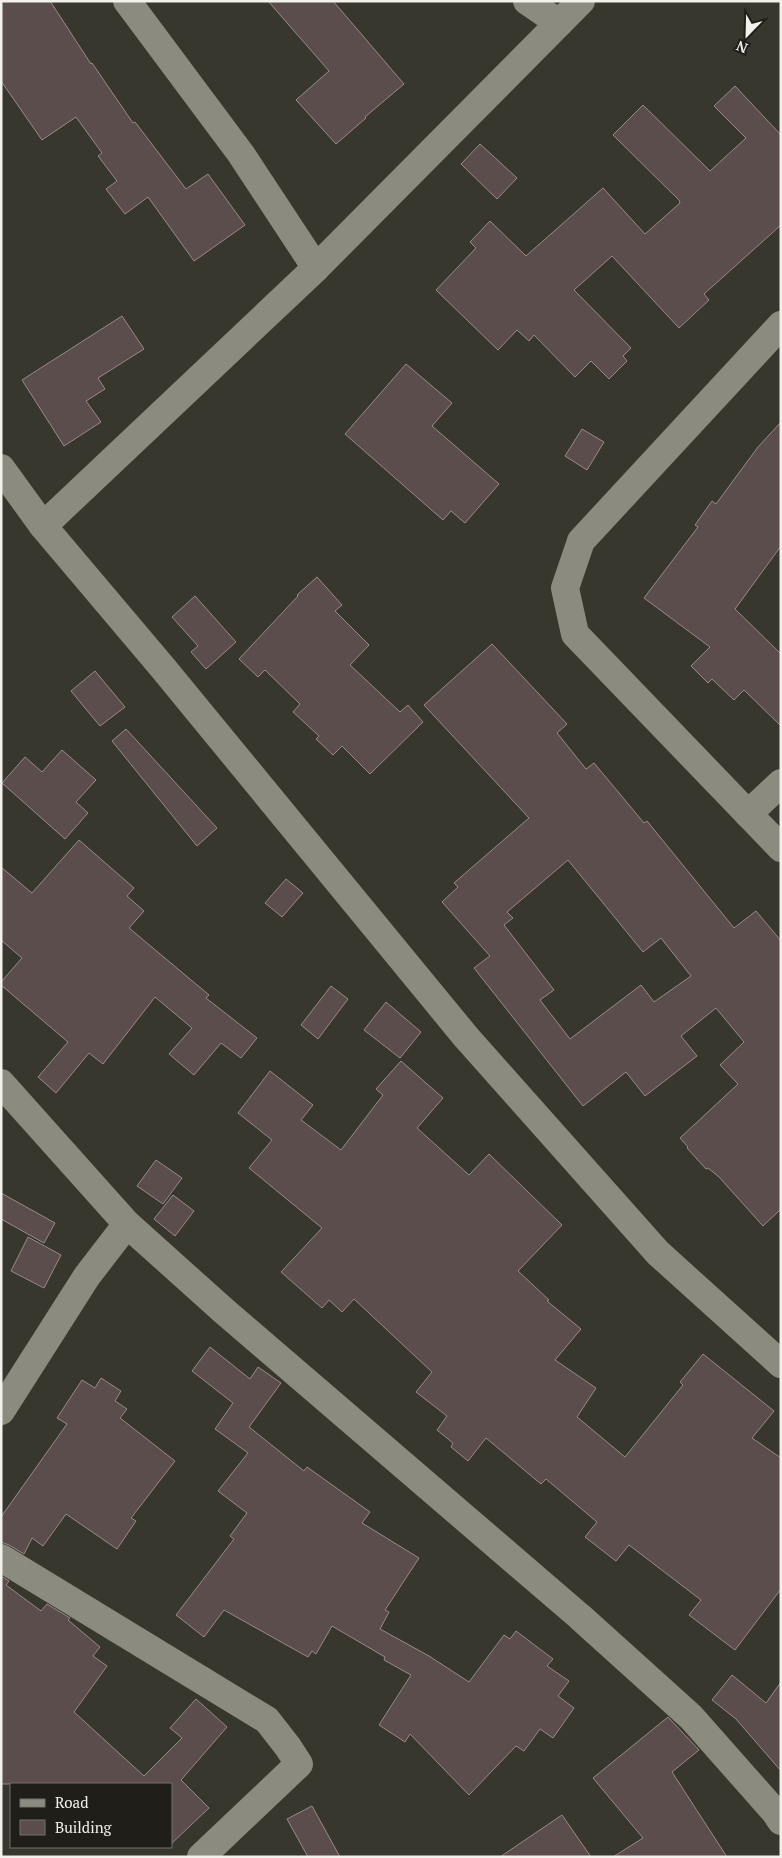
<svg xmlns="http://www.w3.org/2000/svg" width="782" height="1858" font-family="'PT Serif',serif">
<style>
.building{fill:#5a4d4b;stroke:#988a88;fill-rule:evenodd}
.lines{fill:none;stroke-linecap:round;stroke-linejoin:round}
.minor{stroke:#8c8b7f;stroke-width:28}
</style>
<rect width="100%" height="100%" fill="#38372d"/>
<!-- building -->
<g class="building">
<path d="M 1,1 L 50,1 L 91,64 L 92,63 L 133,123 L 135,122 L 186,189 L 208,174 L 245,225 L 194,261 L 148,197 L 125,214 L 106,189 L 117,181 L 98,156 L 102,153 L 76,117 L 42,140 L 1,81 Z"/>
<path d="M 268,1 L 333,1 L 404,84 L 365,117 L 366,118 L 336,144 L 296,100 L 329,71 Z"/>
<path d="M 735,86 L 781,135 L 781,225 L 704,294 L 709,300 L 679,328 L 612,256 L 574,290 L 631,348 L 623,356 L 627,361 L 609,379 L 591,361 L 575,377 L 534,335 L 529,341 L 517,330 L 498,350 L 436,290 L 476,248 L 470,242 L 490,221 L 526,256 L 603,188 L 645,234 L 680,203 L 679,200 L 613,135 L 643,105 L 710,171 L 746,138 L 714,106 Z"/>
<path d="M 480,144 L 517,178 L 497,199 L 461,164 Z"/>
<path d="M 122,316 L 144,349 L 98,378 L 105,389 L 86,401 L 101,422 L 64,446 L 22,380 Z"/>
<path d="M 406,364 L 452,403 L 432,426 L 499,484 L 465,523 L 451,511 L 443,520 L 345,434 Z"/>
<path d="M 781,422 L 781,546 L 735,609 L 781,654 L 781,726 L 744,690 L 734,700 L 712,679 L 708,683 L 691,666 L 710,647 L 644,598 L 698,527 L 695,525 L 712,501 L 716,504 L 758,447 Z"/>
<path d="M 582,429 L 604,442 L 587,470 L 565,456 Z"/>
<path d="M 317,577 L 342,605 L 335,611 L 369,645 L 350,665 L 400,712 L 408,705 L 423,722 L 370,774 L 342,746 L 333,755 L 316,739 L 319,736 L 293,712 L 300,704 L 265,670 L 258,677 L 239,659 L 298,596 L 297,595 Z"/>
<path d="M 195,596 L 236,642 L 206,669 L 191,652 L 198,646 L 172,617 Z"/>
<path d="M 492,644 L 567,724 L 557,733 L 586,769 L 594,763 L 644,823 L 647,821 L 734,928 L 756,911 L 781,941 L 781,1209 L 763,1226 L 719,1177 L 708,1168 L 706,1169 L 687,1148 L 688,1147 L 680,1138 L 738,1084 L 720,1065 L 744,1042 L 716,1008 L 681,1036 L 697,1056 L 645,1096 L 626,1072 L 583,1106 L 474,968 L 490,956 L 442,902 L 458,887 L 454,883 L 529,818 L 424,705 ZM 568,860 L 643,952 L 661,938 L 691,976 L 654,1002 L 641,985 L 570,1039 L 540,1000 L 554,990 L 504,925 L 513,918 L 507,912 Z"/>
<path d="M 95,671 L 125,707 L 100,726 L 71,691 Z"/>
<path d="M 126,729 L 217,828 L 197,846 L 112,741 Z"/>
<path d="M 62,750 L 96,780 L 76,802 L 88,813 L 65,839 L 2,783 L 25,757 L 42,772 Z"/>
<path d="M 79,840 L 134,888 L 127,896 L 144,911 L 129,928 L 209,995 L 206,998 L 257,1038 L 241,1058 L 221,1043 L 194,1075 L 169,1054 L 192,1028 L 155,997 L 103,1064 L 89,1053 L 56,1093 L 38,1077 L 68,1042 L 1,985 L 1,982 L 22,958 L 1,940 L 1,867 L 32,893 Z"/>
<path d="M 286,879 L 303,893 L 282,917 L 265,903 Z"/>
<path d="M 331,986 L 348,999 L 318,1039 L 301,1025 Z"/>
<path d="M 386,1002 L 421,1032 L 400,1058 L 364,1030 Z"/>
<path d="M 401,1061 L 443,1098 L 417,1128 L 469,1175 L 489,1154 L 562,1225 L 518,1271 L 549,1300 L 547,1301 L 581,1329 L 555,1360 L 596,1388 L 577,1417 L 625,1457 L 683,1385 L 680,1382 L 703,1354 L 774,1411 L 752,1438 L 781,1458 L 781,1589 L 735,1650 L 689,1615 L 701,1600 L 629,1545 L 616,1561 L 585,1537 L 597,1522 L 546,1479 L 541,1484 L 486,1438 L 468,1461 L 451,1447 L 453,1443 L 437,1430 L 447,1416 L 416,1392 L 432,1372 L 354,1299 L 342,1312 L 329,1300 L 322,1308 L 281,1272 L 322,1228 L 249,1168 L 272,1140 L 238,1113 L 270,1071 L 313,1105 L 301,1120 L 341,1150 L 383,1095 L 376,1089 Z"/>
<path d="M 156,1160 L 182,1178 L 163,1204 L 137,1186 Z"/>
<path d="M 1,1193 L 55,1223 L 44,1243 L 1,1219 Z"/>
<path d="M 173,1195 L 194,1211 L 175,1236 L 154,1219 Z"/>
<path d="M 28,1237 L 61,1255 L 44,1288 L 11,1271 Z"/>
<path d="M 210,1347 L 250,1379 L 258,1367 L 281,1383 L 249,1427 L 304,1471 L 307,1467 L 370,1512 L 362,1523 L 419,1558 L 385,1610 L 389,1612 L 380,1629 L 429,1656 L 469,1682 L 504,1635 L 510,1639 L 516,1631 L 553,1659 L 547,1666 L 569,1681 L 558,1696 L 574,1708 L 553,1738 L 540,1729 L 524,1751 L 516,1746 L 469,1795 L 410,1734 L 405,1742 L 379,1725 L 411,1675 L 384,1660 L 385,1657 L 332,1626 L 316,1654 L 312,1651 L 308,1657 L 224,1610 L 204,1637 L 176,1615 L 234,1539 L 230,1536 L 247,1513 L 218,1491 L 248,1453 L 215,1429 L 233,1403 L 192,1371 Z"/>
<path d="M 101,1378 L 121,1391 L 115,1401 L 127,1409 L 120,1418 L 175,1461 L 131,1518 L 136,1521 L 117,1549 L 66,1514 L 43,1546 L 32,1538 L 24,1554 L 9,1545 L 1,1542 L 1,1517 L 67,1424 L 57,1418 L 82,1380 L 95,1388 Z"/>
<path d="M 1,1576 L 9,1581 L 6,1585 L 41,1611 L 47,1604 L 70,1618 L 68,1620 L 100,1647 L 93,1656 L 107,1666 L 74,1712 L 144,1776 L 182,1738 L 170,1728 L 196,1699 L 227,1727 L 181,1780 L 209,1808 L 171,1844 L 171,1784 L 1,1784 Z"/>
<path d="M 732,1675 L 766,1703 L 781,1682 L 781,1771 L 736,1719 L 712,1700 Z"/>
<path d="M 668,1717 L 699,1750 L 672,1772 L 727,1857 L 613,1857 L 643,1838 L 593,1778 Z"/>
<path d="M 312,1806 L 340,1857 L 308,1857 L 287,1819 Z"/>
<path d="M 562,1815 L 591,1857 L 500,1857 Z"/>
</g>
<g class="lines">
<!-- minor -->
<g class="minor">
<path d="M 127,1 L 241,154 L 316,268"/>
<path d="M 527,1 L 559,23"/>
<path d="M 781,325 L 581,541 L 565,588 L 575,634 L 781,848"/>
<path d="M 1,468 L 43,526 L 163,668 L 466,1037 L 658,1253 L 781,1364"/>
<path d="M 43,526 L 316,268 L 581,1"/>
<path d="M 748,814 L 781,783"/>
<path d="M 1,1083 L 127,1224 L 224,1311 L 579,1616 L 691,1717 L 775,1812 L 781,1821"/>
<path d="M 1,1411 L 87,1276 L 127,1224"/>
<path d="M 1,1558 L 267,1720 L 288,1747 L 299,1764 L 201,1857"/>
</g>
</g>
<!-- border -->
<rect width="782" height="1858" fill="none" stroke="#f2f1eb" stroke-width="5"/>
<!-- legend -->
<rect x="10" y="1783" width="162" height="65" fill="#1f1e19" stroke="#73726d"/>
<rect x="20" y="1799" width="25" height="8" fill="#8c8b7f" stroke="#73726d"/>
<text x="55" y="1808" font-size="15" fill="#f2f1eb">Road</text>
<rect x="20" y="1820" width="25" height="15" fill="#5a4d4b" stroke="#73726d"/>
<text x="55" y="1833" font-size="15" fill="#f2f1eb">Building</text>
<!-- north arrow -->
<g transform="translate(747 35) rotate(203)" stroke="#1f1e19" stroke-width="4" paint-order="stroke">
<path d="M0-4L9 19L0 12L-9 19Z" fill="#f2f1eb"/>
<text y="-8" font-size="14" font-weight="bold" text-anchor="middle" fill="#f2f1eb">N</text>
</g>
</svg>
